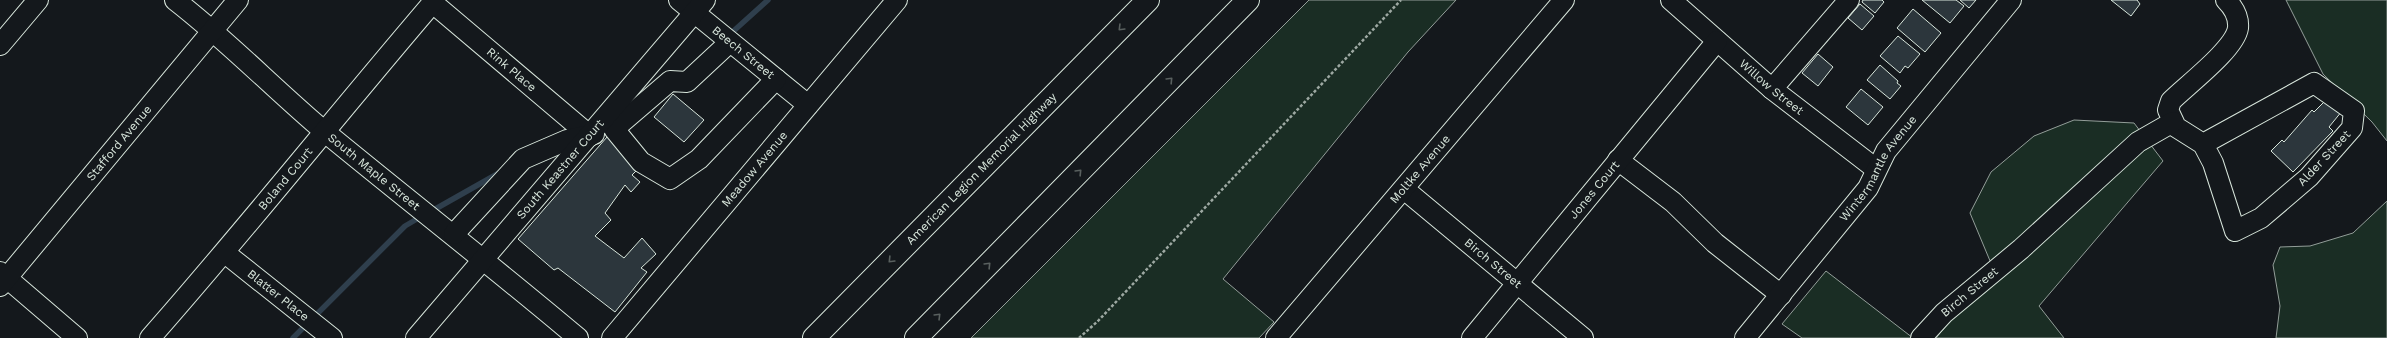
<svg xmlns="http://www.w3.org/2000/svg" width="2387" height="338" font-family="'Work Sans',sans-serif">
<style>
.green{fill:#1a2d24;stroke:#939e99}
.lines{fill:none;stroke-linecap:round;stroke-linejoin:round}
.stream{stroke:#2f3f4d;stroke-width:5.5}
.building{fill:#2c363c;stroke:#d8e6dc}
.minor-casing{stroke:#d8e6dc;stroke-width:22}
.highway-casing{stroke:#d8e6dc;stroke-width:24}
.path{stroke:#9da8a2;stroke-width:2.5;stroke-dasharray:3 2;stroke-linecap:butt}
.minor{stroke:#14181c;stroke-width:20}
.highway{stroke:#14181c;stroke-width:22}
.oneway{stroke:#59605f}
.labels{text-anchor:middle;stroke-width:3;stroke-linejoin:round;paint-order:stroke}
.street-label{font-size:12px;fill:#d8e6dc;stroke:#14181c}
</style>
<rect width="100%" height="100%" fill="#14181c"/>
<!-- green -->
<g class="green">
<path d="M 1309,0 L 1456,0 L 1408,52 L 1223,279 L 1274,322 L 1259,338 L 971,338 Z"/>
<path d="M 2286,0 L 2387,0 L 2387,141 L 2372,122 L 2323,74 Z"/>
<path d="M 2074,120 L 2134,123 L 2163,161 L 2039,306 L 2064,338 L 1936,338 L 1993,268 L 1970,213 L 1991,172 L 2034,136 Z"/>
<path d="M 2387,201 L 2387,338 L 2276,338 L 2280,306 L 2273,265 L 2280,247 L 2310,246 L 2353,233 Z"/>
<path d="M 1826,271 L 1913,338 L 1802,338 L 1782,324 Z"/>
</g>
<g class="lines">
<!-- stream -->
<g class="stream">
<path d="M 728,36 L 768,0"/>
<path d="M 430,212 L 499,173"/>
<path d="M 293,338 L 405,226 L 422,216"/>
</g>
</g>
<!-- building -->
<g class="building">
<path d="M 1863,0 L 1882,0 L 1884,2 L 1875,13 L 1862,2 Z"/>
<path d="M 1922,0 L 1956,0 L 1964,6 L 1950,23 Z"/>
<path d="M 1960,0 L 1976,0 L 1969,8 Z"/>
<path d="M 2111,0 L 2137,0 L 2140,4 L 2131,16 Z"/>
<path d="M 1860,4 L 1874,16 L 1862,30 L 1848,18 Z"/>
<path d="M 1913,9 L 1941,33 L 1925,52 L 1897,28 Z"/>
<path d="M 1898,36 L 1920,54 L 1908,68 L 1905,66 L 1900,73 L 1880,56 Z"/>
<path d="M 1818,54 L 1833,67 L 1818,86 L 1802,73 Z"/>
<path d="M 1880,65 L 1898,81 L 1897,83 L 1901,86 L 1890,99 L 1867,80 Z"/>
<path d="M 1861,89 L 1883,107 L 1868,125 L 1846,107 Z"/>
<path d="M 673,94 L 704,120 L 684,142 L 654,117 Z"/>
<path d="M 2328,98 L 2342,111 L 2329,127 L 2333,131 L 2293,172 L 2271,151 L 2282,140 L 2284,142 L 2312,110 L 2314,112 Z"/>
<path d="M 607,137 L 640,167 L 632,175 L 640,182 L 631,192 L 625,185 L 605,213 L 611,220 L 595,236 L 624,258 L 642,238 L 656,254 L 641,268 L 647,272 L 615,312 L 558,268 L 554,270 L 518,239 Z"/>
</g>
<g class="lines">
<defs>
<g id="minor">
<path id="s1" d="M 175,0 C 228,41 274,89 325,132 C 409,201 495,268 578,338"/>
<path id="s2" d="M 679,0 L 808,105"/>
<path id="s3" d="M 1671,0 L 1772,89 L 1876,169"/>
<path id="s4" d="M 433,3 L 590,136"/>
<path d="M 730,42 L 687,82 L 670,81 L 614,129 L 641,162 L 670,179 L 699,159 L 776,79"/>
<path d="M 0,45 L 38,0"/>
<path d="M 1772,89 L 1849,0"/>
<path d="M 2203,144 L 2314,83 L 2354,111 L 2352,128 L 2309,177 L 2261,218 L 2235,231 L 2213,163 L 2203,144 L 2176,127 L 2168,110 L 2171,101 C 2187,85 2235,49 2238,28 C 2239,17 2233,7 2226,0"/>
<path d="M 1618,160 L 1673,202 L 1715,243 L 1781,295"/>
<path id="s5" d="M 1404,189 L 1583,338"/>
<path d="M 454,234 L 523,159 L 567,140 L 594,134"/>
<path id="s6" d="M 225,253 L 332,338"/>
<path d="M 0,272 L 77,338"/>
<path id="s7" d="M 0,286 L 238,0"/>
<path id="s8" d="M 150,338 C 248,227 339,112 435,0"/>
<path id="s9" d="M 416,338 L 705,0"/>
<path id="s10" d="M 612,338 L 897,0"/>
<path id="s11" d="M 1276,338 L 1564,0"/>
<path id="s12" d="M 1472,338 L 1717,41"/>
<path id="s13" d="M 1745,338 L 1868,188 L 1886,151 L 2011,0"/>
<path id="s14" d="M 1921,338 L 1944,313 L 2021,249 L 2138,142 L 2173,122"/>
</g>
<g id="highway">
<path id="s15" d="M 814,338 L 1148,0"/>
<path d="M 916,338 L 1248,0"/>
</g>
</defs>
<!-- minor casing -->
<use href="#minor" class="minor-casing"/>
<!-- highway casing -->
<use href="#highway" class="highway-casing"/>
<!-- path -->
<path class="path" d="M 1079,338 L 1098,321 L 1401,0"/>
<!-- minor -->
<use href="#minor" class="minor"/>
<!-- highway -->
<use href="#highway" class="highway"/>
</g>
<!-- one-way arrows -->
<defs><path id="oneway-chevron" d="M-2-3.5L2.5 0L-2 3.5" fill="none" stroke-width="1.6" stroke-linecap="round" stroke-linejoin="round"/></defs>
<g class="oneway">
<use href="#oneway-chevron" transform="translate(1121 28) rotate(135)"/>
<use href="#oneway-chevron" transform="translate(1170 80) rotate(-46)"/>
<use href="#oneway-chevron" transform="translate(1079 172) rotate(-46)"/>
<use href="#oneway-chevron" transform="translate(891 260) rotate(134)"/>
<use href="#oneway-chevron" transform="translate(988 265) rotate(-46)"/>
<use href="#oneway-chevron" transform="translate(938 316) rotate(-45)"/>
</g>
<g class="labels">
<!-- street labels -->
<g class="street-label">
<text dy="4" stroke="none"><textPath href="#s2" startOffset="83">Beech Street</textPath></text>
<text dy="4" stroke="none"><textPath href="#s4" startOffset="103">Rink Place</textPath></text>
<text dy="4" stroke="none"><textPath href="#s3" startOffset="133">Willow Street</textPath></text>
<text dy="4" stroke="none"><textPath href="#s7" startOffset="186">Stafford Avenue</textPath></text>
<text transform="translate(2324 158) rotate(-47)" y="4">Alder Street</text>
<text dy="4" stroke="none"><textPath href="#s9" startOffset="222">South Keastner Court</textPath></text>
<text dy="4" stroke="none"><textPath href="#s10" startOffset="221">Meadow Avenue</textPath></text>
<text dy="4" stroke="none"><textPath href="#s15" startOffset="238">American Legion Memorial Highway</textPath></text>
<text dy="4" stroke="none"><textPath href="#s11" startOffset="222">Moltke Avenue</textPath></text>
<text dy="4" stroke="none"><textPath href="#s13" startOffset="216">Wintermantle Avenue</textPath></text>
<text dy="4" stroke="none"><textPath href="#s1" startOffset="263">South Maple Street</textPath></text>
<text dy="4" stroke="none"><textPath href="#s8" startOffset="209">Boland Court</textPath></text>
<text dy="4" stroke="none"><textPath href="#s12" startOffset="192">Jones Court</textPath></text>
<text dy="4" stroke="none"><textPath href="#s5" startOffset="116">Birch Street</textPath></text>
<text dy="4" stroke="none"><textPath href="#s14" startOffset="67">Birch Street</textPath></text>
<text dy="4" stroke="none"><textPath href="#s6" startOffset="68">Blatter Place</textPath></text>
</g>
</g>
</svg>
